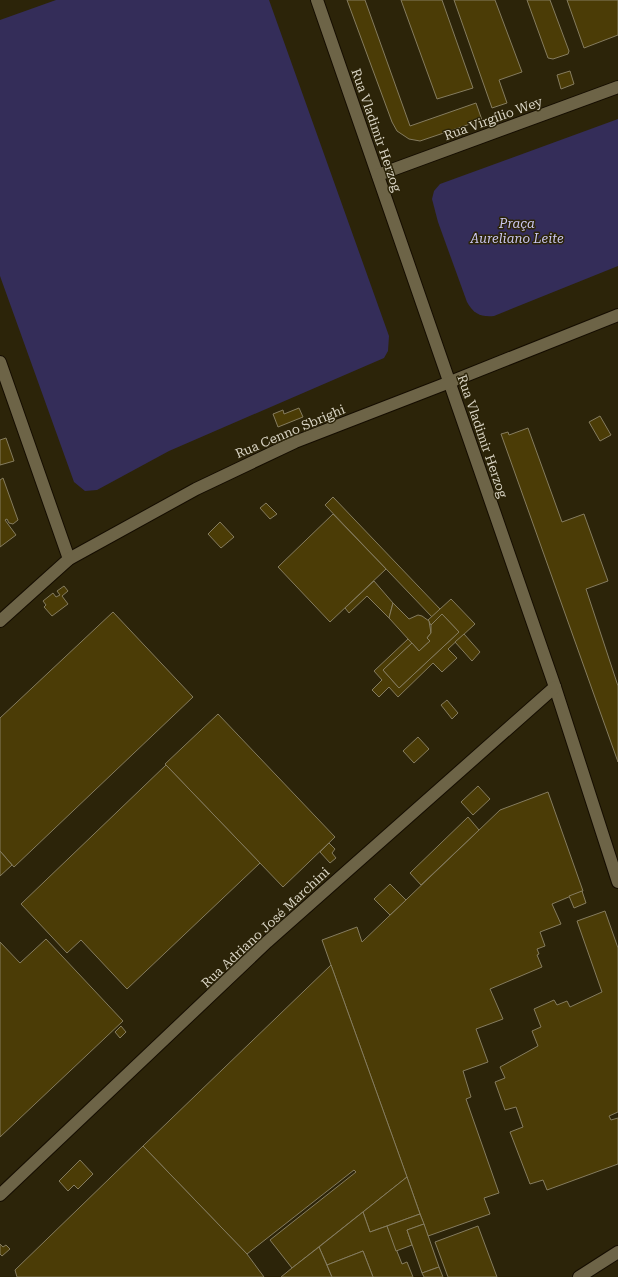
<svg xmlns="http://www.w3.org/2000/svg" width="618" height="1277" font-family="'Roboto Serif',serif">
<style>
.green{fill:#342d59}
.building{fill:#4b3c06;stroke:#857c5f}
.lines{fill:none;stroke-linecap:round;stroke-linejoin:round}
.street-casing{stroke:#150d00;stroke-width:14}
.secondary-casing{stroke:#150d00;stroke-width:14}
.street{stroke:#6d6447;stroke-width:12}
.secondary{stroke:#6d6447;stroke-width:12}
.labels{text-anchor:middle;stroke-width:3;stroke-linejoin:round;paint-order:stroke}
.street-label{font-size:13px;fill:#d9d4c4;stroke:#2c2409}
.park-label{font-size:13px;font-style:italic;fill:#cbc8f2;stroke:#2c2409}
</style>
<rect width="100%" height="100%" fill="#2c2409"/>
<!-- green -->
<g class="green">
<path d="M 56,0 L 269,0 L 389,336 L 388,351 L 384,358 L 169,451 L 97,490 L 85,491 L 74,482 L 0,276 L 0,20 Z"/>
<path d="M 618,119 L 618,266 L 494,316 C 480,317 474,314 467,302 L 438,222 L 432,199 L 434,191 L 440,184 Z"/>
</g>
<!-- building -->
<g class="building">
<path d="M 347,0 L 365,0 L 410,126 L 476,103 L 482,120 L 420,141 L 409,139 L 397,131 L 392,122 Z"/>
<path d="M 401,0 L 442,0 L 473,88 L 437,99 Z"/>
<path d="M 454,0 L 495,0 L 522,72 L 499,80 L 507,103 L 492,108 Z"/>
<path d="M 527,0 L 550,0 L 569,51 L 568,54 L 553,59 L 548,58 Z"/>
<path d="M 567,0 L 618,0 L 618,35 L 584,48 Z"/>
<path d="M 570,71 L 574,84 L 561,89 L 557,75 Z"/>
<path d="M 299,408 L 303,417 L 278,427 L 273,414 L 283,410 L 284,414 Z"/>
<path d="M 600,416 L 611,435 L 600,441 L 589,422 Z"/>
<path d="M 528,428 L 562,522 L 584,514 L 608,581 L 586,589 L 618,686 L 618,762 L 501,434 L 508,432 L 509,435 Z"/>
<path d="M 6,438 L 14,461 L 0,465 L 0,440 Z"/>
<path d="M 3,478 L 18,520 L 13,524 L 9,523 L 7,519 L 5,520 L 16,535 L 0,547 L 0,480 Z"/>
<path d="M 333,497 L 440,609 L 432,617 L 325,505 Z"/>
<path d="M 266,503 L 277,514 L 270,519 L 260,508 Z"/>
<path d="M 333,514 L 386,569 L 330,622 L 278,567 Z"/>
<path d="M 220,522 L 234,537 L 221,548 L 208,534 Z"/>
<path d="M 374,581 L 393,603 L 389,618 L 367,596 L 349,613 L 345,608 Z"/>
<path d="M 64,586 L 68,591 L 62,596 L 68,604 L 52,616 L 44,607 L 46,605 L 43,601 L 53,593 L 56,597 L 60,595 L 57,591 Z"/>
<path d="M 451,599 L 475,624 L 448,649 L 457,658 L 442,672 L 433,663 L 398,697 L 389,687 L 379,697 L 372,690 L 382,680 L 374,671 L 408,639 L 412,643 L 383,670 L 399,688 L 459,632 L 442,614 L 431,625 L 428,620 Z"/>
<path d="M 393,603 L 409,619 L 418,615 L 422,616 L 429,621 L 431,633 L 427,638 L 430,641 L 419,651 L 389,618 Z"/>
<path d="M 113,612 L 193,697 L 14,867 L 0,851 L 0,718 Z"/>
<path d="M 442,614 L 459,632 L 399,688 L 383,670 L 412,643 L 419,651 L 430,641 L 427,638 L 431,633 L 431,625 Z"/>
<path d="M 464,634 L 480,652 L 472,661 L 455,642 Z"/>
<path d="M 447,700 L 458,713 L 452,719 L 441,705 Z"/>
<path d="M 218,714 L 335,837 L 283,887 L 165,764 Z"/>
<path d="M 418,737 L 429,749 L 414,763 L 403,751 Z"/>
<path d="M 166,765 L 260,863 L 127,989 L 81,940 L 67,953 L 21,904 Z"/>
<path d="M 478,786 L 490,799 L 473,815 L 461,802 Z"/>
<path d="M 548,792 L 583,891 L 552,904 L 561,924 L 540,932 L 545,946 L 537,949 L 539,954 L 537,955 L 542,967 L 490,989 L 503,1019 L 476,1029 L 488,1062 L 463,1071 L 471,1097 L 466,1099 L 499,1193 L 484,1198 L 490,1214 L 428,1236 L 322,940 L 357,927 L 362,942 L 500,810 Z"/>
<path d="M 468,817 L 479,830 L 421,885 L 410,873 Z"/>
<path d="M 329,843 L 335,849 L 332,853 L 336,858 L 330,863 L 320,852 Z"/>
<path d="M 0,851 L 12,865 L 0,876 Z"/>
<path d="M 390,884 L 406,900 L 390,915 L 374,899 Z"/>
<path d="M 582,891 L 586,903 L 574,908 L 569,896 Z"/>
<path d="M 605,911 L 618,948 L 618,1112 L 609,1116 L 611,1120 L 618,1118 L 618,1164 L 547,1190 L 543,1180 L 530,1184 L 510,1132 L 523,1127 L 516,1107 L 505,1110 L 495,1082 L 505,1078 L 500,1067 L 538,1046 L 532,1031 L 541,1027 L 534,1009 L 554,1000 L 557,1005 L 567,1001 L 570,1007 L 602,992 L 577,921 Z"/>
<path d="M 46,939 L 123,1021 L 0,1137 L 0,942 L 20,963 Z"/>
<path d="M 331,965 L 407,1177 L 292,1268 L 270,1240 L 356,1172 L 354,1170 L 247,1254 L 143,1146 Z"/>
<path d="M 121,1026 L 126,1032 L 120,1038 L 115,1032 Z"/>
<path d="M 143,1146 L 247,1254 L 264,1277 L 17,1277 L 15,1270 Z"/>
<path d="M 80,1160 L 93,1174 L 78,1189 L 74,1185 L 68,1191 L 59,1181 Z"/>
<path d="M 407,1177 L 420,1214 L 370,1232 L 363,1212 Z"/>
<path d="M 363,1212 L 370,1232 L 387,1226 L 402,1264 L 407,1262 L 413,1277 L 373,1277 L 363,1251 L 327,1265 L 319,1247 Z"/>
<path d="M 420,1214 L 424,1224 L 407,1230 L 412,1245 L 396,1251 L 387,1226 Z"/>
<path d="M 424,1224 L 439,1267 L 422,1273 L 407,1230 Z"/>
<path d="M 478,1226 L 497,1277 L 448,1277 L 435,1242 Z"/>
<path d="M 0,1244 L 3,1247 L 6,1245 L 10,1249 L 2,1256 L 0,1254 Z"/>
<path d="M 319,1247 L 332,1277 L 281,1277 L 292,1268 Z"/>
<path d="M 363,1251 L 373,1277 L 332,1277 L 327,1265 Z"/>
<path d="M 439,1267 L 443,1277 L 424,1277 L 422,1273 Z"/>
</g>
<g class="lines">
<defs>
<g id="street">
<path d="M 317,0 L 555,687 L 618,882"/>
<path d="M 378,175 L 618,87"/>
<path d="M 0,362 L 69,559"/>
<path d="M 0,1195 L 267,942 L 555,687"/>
</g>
<g id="secondary">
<path d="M 0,621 L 69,559 L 196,489 L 295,442 L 450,382 L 618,315"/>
<path d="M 579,1277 L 618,1252"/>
</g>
</defs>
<!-- street casing -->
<use href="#street" class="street-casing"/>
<!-- secondary casing -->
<use href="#secondary" class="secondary-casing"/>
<!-- street -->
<use href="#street" class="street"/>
<!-- secondary -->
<use href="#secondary" class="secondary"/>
</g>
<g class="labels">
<!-- street labels -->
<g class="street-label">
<text transform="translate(493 118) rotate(-20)" y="5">Rua Virgílio Wey</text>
<text transform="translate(377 130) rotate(71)" y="5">Rua Vladimir Herzog</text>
<text transform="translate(290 431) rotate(-23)" y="5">Rua Cenno Sbrighi</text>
<text transform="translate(483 436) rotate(71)" y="5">Rua Vladimir Herzog</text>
<text transform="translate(265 927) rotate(-43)" y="5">Rua Adriano José Marchini</text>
</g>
<!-- park labels -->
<g class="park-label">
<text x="517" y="228">Praça<tspan x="517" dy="15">Aureliano Leite</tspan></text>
</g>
</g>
</svg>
